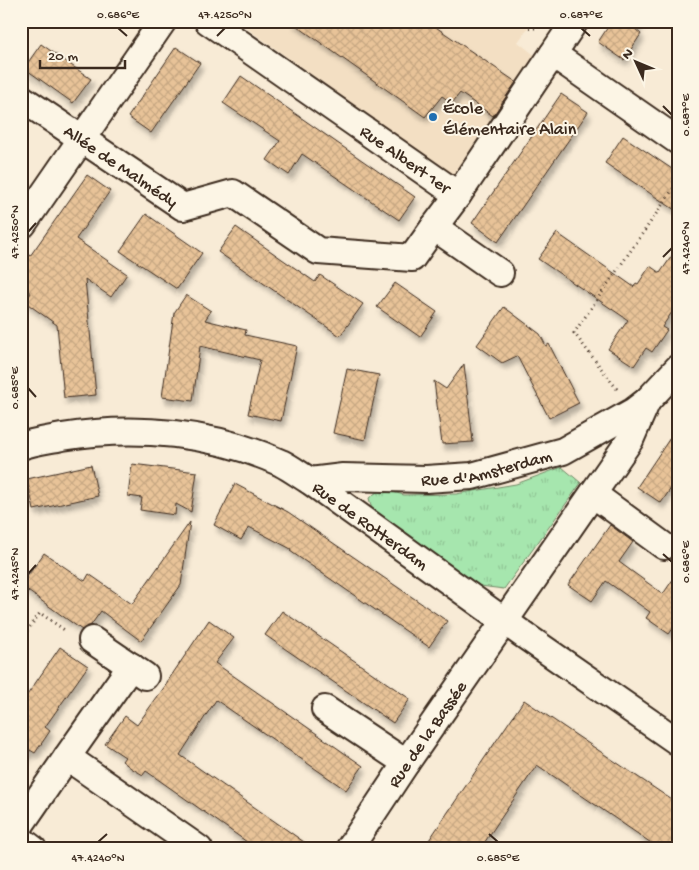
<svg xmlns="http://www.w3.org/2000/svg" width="699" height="870" font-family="'Gochi Hand',sans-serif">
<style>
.built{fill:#f3dfc3}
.grass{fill:url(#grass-tufts);stroke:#708866}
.building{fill:url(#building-cross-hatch);stroke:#3b2a1e;filter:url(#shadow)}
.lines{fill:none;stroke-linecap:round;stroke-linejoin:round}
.street-casing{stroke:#3b2a1e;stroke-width:30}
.path{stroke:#3b2a1e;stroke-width:3;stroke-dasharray:1 4;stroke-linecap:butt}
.street{stroke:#fcf5e5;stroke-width:26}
.ticks{fill:none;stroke:#3b2a1e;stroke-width:2}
.poi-dot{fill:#1f6fb2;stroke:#fcf5e5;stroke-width:2}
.labels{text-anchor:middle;stroke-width:4;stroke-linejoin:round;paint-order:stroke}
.poi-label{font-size:18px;fill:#3b2a1e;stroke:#fcf5e5;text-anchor:start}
.street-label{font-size:18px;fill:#3b2a1e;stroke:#fcf5e5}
.neatline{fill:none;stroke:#3b2a1e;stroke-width:2}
.ticks-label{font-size:12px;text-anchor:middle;fill:#3b2a1e}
</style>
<defs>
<pattern id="grass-tufts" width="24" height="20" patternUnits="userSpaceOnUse" patternTransform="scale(1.25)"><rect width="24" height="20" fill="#a6e6ae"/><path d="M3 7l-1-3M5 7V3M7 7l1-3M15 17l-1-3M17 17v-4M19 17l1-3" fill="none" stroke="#90c595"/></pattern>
<pattern id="building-cross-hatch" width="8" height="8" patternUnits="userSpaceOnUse" patternTransform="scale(1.25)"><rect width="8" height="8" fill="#e8c398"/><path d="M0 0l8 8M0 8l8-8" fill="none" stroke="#c8a883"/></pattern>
<filter id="shadow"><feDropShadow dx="3" dy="5.5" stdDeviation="2.5" flood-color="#0004"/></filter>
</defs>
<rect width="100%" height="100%" fill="#f8ebd6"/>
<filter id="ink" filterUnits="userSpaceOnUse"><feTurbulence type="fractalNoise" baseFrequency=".02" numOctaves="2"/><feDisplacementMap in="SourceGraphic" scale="10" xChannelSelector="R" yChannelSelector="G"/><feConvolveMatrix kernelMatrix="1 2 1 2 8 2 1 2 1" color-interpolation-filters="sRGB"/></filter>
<g filter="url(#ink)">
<!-- built -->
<path class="built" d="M 237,21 L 533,21 L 518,42 L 537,57 L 454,177 Z"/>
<!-- grass -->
<path class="grass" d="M 562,467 L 581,483 L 504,589 L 480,586 L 372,510 L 369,498 L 381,489 L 404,495 L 456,494 L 516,484 Z"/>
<!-- building -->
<g class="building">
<path d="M 290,21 L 427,21 L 516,82 L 493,116 L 460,93 L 452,103 L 442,96 L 425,117 Z"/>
<path d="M 612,21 L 641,21 L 635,29 L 641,34 L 624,60 L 598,42 Z"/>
<path d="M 41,44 L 91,79 L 73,103 L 24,68 Z"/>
<path d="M 176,47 L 200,63 L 151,133 L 128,117 Z"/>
<path d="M 241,76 L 415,197 L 399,220 L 302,154 L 289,175 L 267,160 L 280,141 L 223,103 Z"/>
<path d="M 561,94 L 588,112 L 498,242 L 472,223 Z"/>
<path d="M 623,136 L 678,173 L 678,212 L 605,163 Z"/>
<path d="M 87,175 L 110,191 L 76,239 L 127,274 L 111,297 L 85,279 L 96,395 L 64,398 L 57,325 L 25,302 L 31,293 L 21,287 L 21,250 L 30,256 Z"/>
<path d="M 146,214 L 202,253 L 177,289 L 120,251 Z"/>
<path d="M 236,227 L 315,282 L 320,275 L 363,304 L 340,336 L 218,252 Z"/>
<path d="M 557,233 L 634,287 L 636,283 L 638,284 L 650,266 L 660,273 L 678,247 L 678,303 L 662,327 L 667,330 L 652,352 L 646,348 L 634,366 L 608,349 L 628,320 L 538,259 Z"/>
<path d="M 395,283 L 437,312 L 420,337 L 377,307 Z"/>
<path d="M 186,295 L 211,311 L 205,320 L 246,330 L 245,335 L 297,346 L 281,421 L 248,414 L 260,360 L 200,346 L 193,401 L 162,397 L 174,313 Z"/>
<path d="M 504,307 L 540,334 L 546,346 L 549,344 L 579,403 L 549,418 L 517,356 L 502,363 L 477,345 Z"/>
<path d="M 464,364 L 473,442 L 442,444 L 434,381 L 446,389 Z"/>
<path d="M 347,369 L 379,375 L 365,440 L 333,433 Z"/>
<path d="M 678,426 L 678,478 L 661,503 L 637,487 Z"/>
<path d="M 132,464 L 197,472 L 191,512 L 176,504 L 175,515 L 140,510 L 142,498 L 128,496 Z"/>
<path d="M 91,465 L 98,496 L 34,510 L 27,479 Z"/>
<path d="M 235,484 L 288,512 L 447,621 L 429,647 L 290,551 L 291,549 L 249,527 L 241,540 L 214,525 Z"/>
<path d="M 190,522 L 181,585 L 141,641 L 101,611 L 91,625 L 82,630 L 21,586 L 44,553 L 85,581 L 89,574 L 132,604 Z"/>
<path d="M 610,525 L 633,542 L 619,562 L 663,594 L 678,572 L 678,622 L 669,634 L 646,618 L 650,612 L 606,581 L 592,601 L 568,585 Z"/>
<path d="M 282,611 L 410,699 L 393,723 L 265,635 Z"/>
<path d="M 209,620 L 234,638 L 215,663 L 363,766 L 346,790 L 216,700 L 180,755 L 314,849 L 257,849 L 146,771 L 143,775 L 131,768 L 122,761 L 125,757 L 105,744 L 125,716 L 137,725 L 168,682 L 167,682 Z"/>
<path d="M 60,647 L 88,666 L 45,727 L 50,731 L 35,753 L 30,750 L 21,763 L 21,704 Z"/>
<path d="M 524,700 L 678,804 L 678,849 L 660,849 L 537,765 L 480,849 L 423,849 Z"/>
</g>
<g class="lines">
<defs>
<g id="street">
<path id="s1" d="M 208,21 L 458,195"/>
<path d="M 553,54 L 678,141"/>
<path id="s2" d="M 21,98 L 183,207 L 233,193 L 318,251 L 412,258 L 434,227 L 500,273"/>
<path d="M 21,223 L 23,224 L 163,21"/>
<path d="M 434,227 L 458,195 L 575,21"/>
<path id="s3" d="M 21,446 C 35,441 48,440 62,437 C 135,425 214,432 281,463 C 291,468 300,475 310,481 L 521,633 L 678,742"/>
<path id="s4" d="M 310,481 L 343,477 L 426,479 L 472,476 L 563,451 L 634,411 L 647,401 L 678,368"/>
<path d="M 593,494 L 664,546"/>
<path d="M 92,640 L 145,676"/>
<path d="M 325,709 L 406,763"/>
<path d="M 67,757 L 131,666"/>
<path d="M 21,824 L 67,757 L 199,849"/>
<path d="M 21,840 L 33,849"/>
<path id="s5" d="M 349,849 L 406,763 L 630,440 L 647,401"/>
</g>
</defs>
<!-- street casing -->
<use href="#street" class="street-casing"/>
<!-- path -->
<g class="path">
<path d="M 529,28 L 536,28"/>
<path d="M 617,389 L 574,333 L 678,182"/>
<path d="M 21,408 L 24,418"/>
<path d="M 21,639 L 40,613 L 66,631"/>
</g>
<!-- street -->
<use href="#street" class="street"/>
</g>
</g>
<!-- ticks -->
<path class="ticks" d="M 118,28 L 127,36M 581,28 L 590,36M 217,36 L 225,28M 663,106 L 672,115M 28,232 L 36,223M 663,257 L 672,248M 28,388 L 36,397M 663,554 L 672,562M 28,574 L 36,565M 489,834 L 498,842M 98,842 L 107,834"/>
<!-- markers -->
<circle class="poi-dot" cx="433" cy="117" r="5"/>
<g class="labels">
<!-- poi labels -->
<g class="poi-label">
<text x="443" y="113">École<tspan x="443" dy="21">Élémentaire Alain</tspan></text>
</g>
<!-- street labels -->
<g class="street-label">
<text dy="6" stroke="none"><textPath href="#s1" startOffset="241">Rue Albert 1er</textPath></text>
<text dy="6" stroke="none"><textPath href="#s2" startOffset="121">Allée de Malmédy</textPath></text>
<text dy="6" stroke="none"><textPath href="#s4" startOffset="178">Rue d'Amsterdam</textPath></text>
<text dy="6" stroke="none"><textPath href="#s3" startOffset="375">Rue de Rotterdam</textPath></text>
<text dy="6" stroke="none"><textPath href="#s5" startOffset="139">Rue de la Bassée</textPath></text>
</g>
</g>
<!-- margin -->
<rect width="699" height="870" fill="none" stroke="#fcf5e5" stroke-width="55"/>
<!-- north arrow -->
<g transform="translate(636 62) rotate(314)" stroke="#fcf5e5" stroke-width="4" paint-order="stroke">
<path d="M0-4L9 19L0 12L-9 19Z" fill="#3b2a1e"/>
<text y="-8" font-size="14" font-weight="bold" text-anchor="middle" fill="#3b2a1e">N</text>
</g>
<!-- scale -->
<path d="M40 60v8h85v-8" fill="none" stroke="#3b2a1e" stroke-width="2.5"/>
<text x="48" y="60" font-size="15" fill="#3b2a1e" stroke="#fcf5e5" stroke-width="4" paint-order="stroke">20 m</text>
<rect x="28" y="28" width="644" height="814" class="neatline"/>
<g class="ticks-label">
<text x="118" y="18">0.686°E</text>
<text x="225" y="18">47.4250°N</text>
<text x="581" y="18">0.687°E</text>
<text transform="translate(685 115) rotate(-90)" y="4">0.687°E</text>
<text transform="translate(14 232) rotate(-90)" y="4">47.4250°N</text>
<text transform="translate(685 248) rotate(-90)" y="4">47.4240°N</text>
<text transform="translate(14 388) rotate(-90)" y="4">0.685°E</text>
<text transform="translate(685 562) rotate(-90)" y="4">0.686°E</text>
<text transform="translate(14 574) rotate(-90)" y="4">47.4245°N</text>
<text x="98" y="861">47.4240°N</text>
<text x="498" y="861">0.685°E</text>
</g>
</svg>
